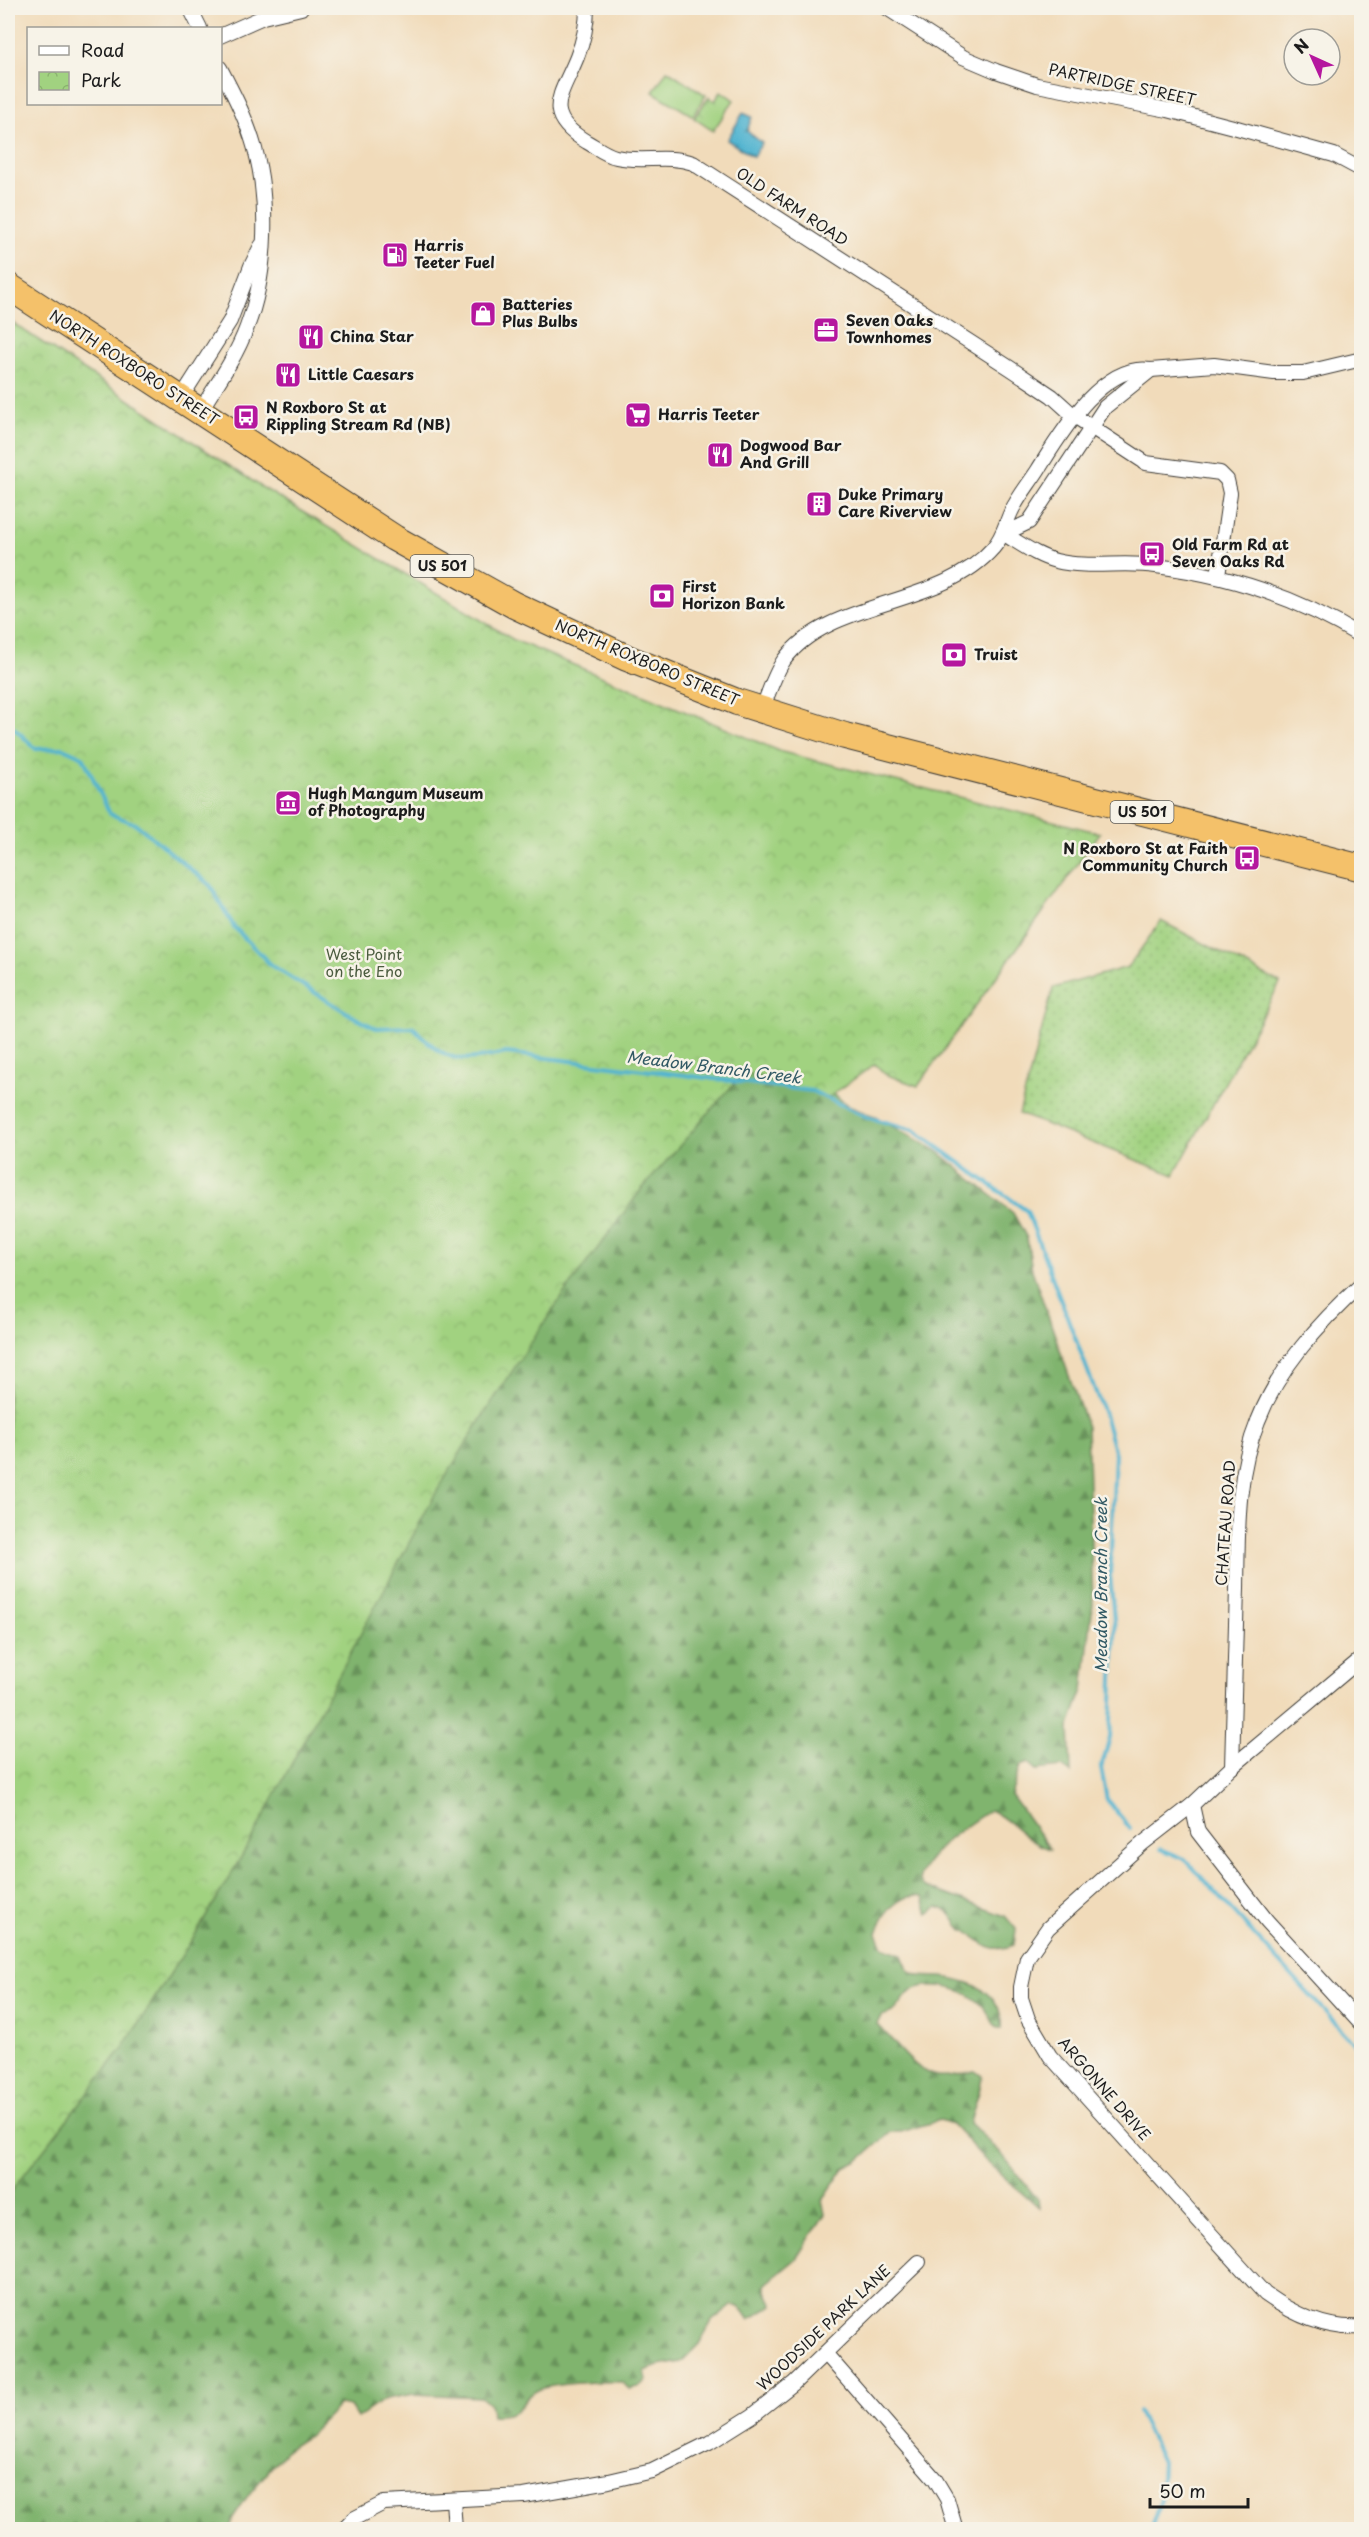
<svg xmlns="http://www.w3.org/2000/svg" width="1369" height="2537" font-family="'Playpen Sans',sans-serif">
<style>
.grass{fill:url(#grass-dots);stroke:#5e774e;stroke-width:1.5}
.forest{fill:url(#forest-firs);stroke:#4e6845;stroke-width:1.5}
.park{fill:url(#park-crowns);stroke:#5e774e;stroke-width:1.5}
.pitch{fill:#a1d280;stroke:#5e774e;stroke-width:1.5}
.water{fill:url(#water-ripples);stroke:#366876;stroke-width:1.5}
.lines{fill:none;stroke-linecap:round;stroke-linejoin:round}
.stream{stroke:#51b4d0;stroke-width:4}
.street-casing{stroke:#3c3934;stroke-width:16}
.highway-casing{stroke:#3c3934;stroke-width:28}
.street{stroke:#fff;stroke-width:14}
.highway{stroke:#f4c16b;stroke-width:26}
.labels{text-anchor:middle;stroke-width:5;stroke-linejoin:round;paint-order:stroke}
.shield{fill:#f7f3e8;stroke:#5e5c59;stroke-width:1.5}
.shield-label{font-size:14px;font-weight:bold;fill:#1c1c1c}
.street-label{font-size:15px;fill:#1c1c1c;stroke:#f7f3e8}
.poi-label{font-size:15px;font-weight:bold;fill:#1c1c1c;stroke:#f7f3e8;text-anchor:start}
.park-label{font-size:15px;fill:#4b5c3f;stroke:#f7f3e8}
.water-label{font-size:16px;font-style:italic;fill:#315964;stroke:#f7f3e8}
</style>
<defs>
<pattern id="grass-dots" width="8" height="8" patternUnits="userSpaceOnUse" patternTransform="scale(1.5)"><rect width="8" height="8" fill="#a1d280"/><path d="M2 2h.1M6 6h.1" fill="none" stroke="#8ab46e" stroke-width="1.8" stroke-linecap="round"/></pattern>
<pattern id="forest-firs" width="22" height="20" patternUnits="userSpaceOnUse" patternTransform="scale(1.5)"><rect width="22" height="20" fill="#80b46e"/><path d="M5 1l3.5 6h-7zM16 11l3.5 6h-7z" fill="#68925a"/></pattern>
<pattern id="park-crowns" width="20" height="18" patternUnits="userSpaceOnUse" patternTransform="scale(1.5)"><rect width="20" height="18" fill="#a1d280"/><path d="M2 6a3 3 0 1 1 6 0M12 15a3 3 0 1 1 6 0" fill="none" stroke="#8ab46e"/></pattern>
<pattern id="water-ripples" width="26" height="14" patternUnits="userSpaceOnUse" patternTransform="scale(1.5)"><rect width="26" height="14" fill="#51b4d0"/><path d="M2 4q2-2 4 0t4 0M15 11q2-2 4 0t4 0" fill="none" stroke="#4292a8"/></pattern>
</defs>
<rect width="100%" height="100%" fill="#f7f3e8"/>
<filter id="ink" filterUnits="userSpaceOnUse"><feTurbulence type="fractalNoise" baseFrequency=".0167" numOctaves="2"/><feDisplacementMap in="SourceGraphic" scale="12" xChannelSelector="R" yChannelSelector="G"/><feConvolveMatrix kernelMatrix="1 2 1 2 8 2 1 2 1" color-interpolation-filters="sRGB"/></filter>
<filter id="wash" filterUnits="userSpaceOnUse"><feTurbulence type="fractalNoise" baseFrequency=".008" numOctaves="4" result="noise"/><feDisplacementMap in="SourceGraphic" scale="24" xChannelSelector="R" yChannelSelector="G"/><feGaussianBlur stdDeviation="1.35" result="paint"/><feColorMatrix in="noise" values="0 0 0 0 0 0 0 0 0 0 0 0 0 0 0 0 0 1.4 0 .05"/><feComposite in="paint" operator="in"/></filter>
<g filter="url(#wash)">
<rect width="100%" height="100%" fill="#f1dbba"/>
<!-- grass -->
<path class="grass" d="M 1161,921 L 1280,983 L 1174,1175 L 1019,1114 L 1053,988 L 1128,967 Z"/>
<!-- forest -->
<path class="forest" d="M 8,712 L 556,1025 L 821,1083 L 848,1106 L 878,1118 L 937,1151 L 1013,1213 L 1027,1238 L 1032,1270 L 1087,1427 L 1093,1603 L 1083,1690 L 1069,1727 L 1071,1773 L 1062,1767 L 1036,1770 L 1028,1763 L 1020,1766 L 1011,1795 L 1050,1849 C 1026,1842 1012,1820 990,1810 C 963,1828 931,1847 919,1879 L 923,1886 L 1005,1916 L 1016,1929 L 1014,1945 C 992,1953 987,1946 970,1934 C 966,1931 961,1929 958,1925 C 952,1916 949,1910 937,1907 L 928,1914 L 923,1897 C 899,1892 884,1912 877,1933 L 883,1947 L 901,1954 C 904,1959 906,1967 910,1971 C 918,1979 932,1976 942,1977 C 973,1981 1004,1992 1001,2029 L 995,2027 C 991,2017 985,2006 976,2000 C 961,1988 930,1981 913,1990 C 905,1994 902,2005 894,2011 C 891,2013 885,2015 881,2016 L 877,2024 C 892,2038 916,2074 937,2076 C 948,2078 963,2073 975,2071 L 982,2076 C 981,2092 973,2107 970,2123 L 1004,2157 L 1038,2200 L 1039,2208 L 986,2161 L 952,2124 L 940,2120 L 901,2132 L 891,2132 L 858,2161 L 844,2168 L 822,2201 L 825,2214 L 796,2259 L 766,2284 L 766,2291 L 773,2305 L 749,2320 L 740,2307 L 732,2305 L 712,2321 L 699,2344 L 681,2362 L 658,2366 L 645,2371 L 647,2380 L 642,2386 L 629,2389 L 622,2382 C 603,2381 555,2383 538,2390 C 518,2399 526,2417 492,2415 L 491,2406 L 481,2397 L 414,2394 L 385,2399 L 357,2418 L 350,2407 L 339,2405 L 308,2436 L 285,2451 L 249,2494 L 232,2519 L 231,2529 L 216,2527 L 212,2530 L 8,2529 Z"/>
<!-- park -->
<g class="park">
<path d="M 721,91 L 734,100 L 713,131 L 694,118 L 709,97 L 715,101 Z"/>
<path d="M 8,320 L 260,486 L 514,640 L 782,752 L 1100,833 L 918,1086 L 885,1074 L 875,1064 L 829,1097 L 744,1072 L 641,1190 L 562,1296 L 484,1414 L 434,1496 L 250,1842 L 200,1927 L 123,2048 L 8,2195 Z"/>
</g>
<!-- pitch -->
<path class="pitch" d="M 667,70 L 706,95 L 693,116 L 653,92 Z"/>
<!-- water -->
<path class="water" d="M 743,113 L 752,117 L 747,131 L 762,143 L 753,157 L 727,140 Z"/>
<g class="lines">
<!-- stream -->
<g class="stream">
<path d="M 8,726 L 14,728 L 36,749 L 63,748 L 83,757 L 110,814 L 136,824 L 210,885 L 234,927 L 272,966 L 359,1020 L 376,1028 L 413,1027 C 449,1065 458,1062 507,1053 L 812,1091 L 867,1117 L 914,1130 L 1027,1211 L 1103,1411 L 1115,1454 L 1110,1575 L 1115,1631 L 1112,1702 L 1110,1738 L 1101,1768 L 1107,1800 L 1130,1828"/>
<path d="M 1161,1849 L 1185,1859 L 1362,2052"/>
<path d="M 1138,2411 L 1162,2462 L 1160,2504 L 1151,2530"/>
</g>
</g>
</g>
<g filter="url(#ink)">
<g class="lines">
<defs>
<g id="street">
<path d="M 190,8 L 200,28"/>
<path d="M 587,8 C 587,23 583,42 577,57 C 562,95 540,114 587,142 C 596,147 606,155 616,157 C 642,163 667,154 693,163 L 1010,368 L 1052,396 L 1073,415 L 1146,463 L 1220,473 L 1227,480 L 1230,493 L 1218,576"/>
<path d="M 887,8 L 963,57 L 996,71 L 1037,85 L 1168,110 L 1237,128 L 1334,155 L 1362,170"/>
<path d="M 220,36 L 263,17 L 301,8"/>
<path d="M 181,398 L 230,321 L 251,266 L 261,246"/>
<path d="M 200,411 C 217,384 236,357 247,327 C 268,273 270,194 252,139 C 244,114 232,91 220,68"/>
<path d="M 1004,534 C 1021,544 1037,556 1056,561 C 1089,569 1123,561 1156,566 C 1229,575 1299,598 1362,637"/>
<path d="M 1004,534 L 1029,522 L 1105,407 L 1151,370"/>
<path d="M 762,710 C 768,694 774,675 784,660 C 829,598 941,608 993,548 C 1003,537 1005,525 1011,512 C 1018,497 1029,484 1038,470 C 1060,435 1102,362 1151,370 L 1214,365 L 1274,373 L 1303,373 L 1362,359"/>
<path d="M 1362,1658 L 1232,1767 L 1192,1805 L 1142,1844 L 1048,1928 L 1027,1958 L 1021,1987 L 1021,1998 L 1028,2019 L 1050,2056 L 1265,2294 C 1293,2314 1326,2330 1362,2327"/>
<path d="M 1232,1767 C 1234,1707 1235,1648 1237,1589 C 1238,1533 1236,1474 1258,1421 C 1279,1367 1319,1323 1362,1284"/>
<path d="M 1192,1805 L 1198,1832 L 1267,1921 L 1362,2025"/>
<path d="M 825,2353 L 935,2479 L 947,2499 L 956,2530"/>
<path d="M 453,2500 L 455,2530"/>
<path d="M 343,2530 L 355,2518 L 384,2503 L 524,2496 L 609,2481 L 652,2471 L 709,2443 L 752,2416 L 794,2383 L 919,2262"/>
</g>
<path id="highway" d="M 8,286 L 394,538 L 514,605 L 627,658 L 737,702 L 845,736 L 1362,868"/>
</defs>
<!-- street casing -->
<use href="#street" class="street-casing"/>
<!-- highway casing -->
<use href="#highway" class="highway-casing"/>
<!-- street -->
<use href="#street" class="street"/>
<!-- highway -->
<use href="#highway" class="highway"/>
</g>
</g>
<!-- icons -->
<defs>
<symbol id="fuel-square" viewBox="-11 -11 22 22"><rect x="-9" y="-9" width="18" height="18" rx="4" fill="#b5179e" stroke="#f7f3e8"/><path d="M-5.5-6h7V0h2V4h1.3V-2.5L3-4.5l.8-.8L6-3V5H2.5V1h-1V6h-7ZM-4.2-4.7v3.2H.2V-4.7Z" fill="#fff"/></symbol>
<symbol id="shop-square" viewBox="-11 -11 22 22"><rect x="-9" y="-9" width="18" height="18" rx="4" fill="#b5179e" stroke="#f7f3e8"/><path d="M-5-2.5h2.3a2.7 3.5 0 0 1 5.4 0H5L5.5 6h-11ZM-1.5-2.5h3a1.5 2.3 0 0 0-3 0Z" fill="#fff"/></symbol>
<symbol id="office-square" viewBox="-11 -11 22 22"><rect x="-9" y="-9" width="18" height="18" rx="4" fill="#b5179e" stroke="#f7f3e8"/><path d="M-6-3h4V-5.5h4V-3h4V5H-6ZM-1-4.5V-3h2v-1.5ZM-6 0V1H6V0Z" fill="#fff"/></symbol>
<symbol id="restaurant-square" viewBox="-11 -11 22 22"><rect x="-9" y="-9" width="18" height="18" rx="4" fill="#b5179e" stroke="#f7f3e8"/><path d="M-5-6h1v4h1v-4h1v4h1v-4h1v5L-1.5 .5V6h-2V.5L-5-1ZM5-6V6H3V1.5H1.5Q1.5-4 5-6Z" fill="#fff"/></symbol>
<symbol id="supermarket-square" viewBox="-11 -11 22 22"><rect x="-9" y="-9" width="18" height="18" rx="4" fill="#b5179e" stroke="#f7f3e8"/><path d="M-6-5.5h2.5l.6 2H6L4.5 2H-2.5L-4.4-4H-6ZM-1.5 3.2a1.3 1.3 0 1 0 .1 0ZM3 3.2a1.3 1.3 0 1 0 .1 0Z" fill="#fff"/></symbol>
<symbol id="bus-square" viewBox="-11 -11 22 22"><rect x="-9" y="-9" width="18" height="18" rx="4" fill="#b5179e" stroke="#f7f3e8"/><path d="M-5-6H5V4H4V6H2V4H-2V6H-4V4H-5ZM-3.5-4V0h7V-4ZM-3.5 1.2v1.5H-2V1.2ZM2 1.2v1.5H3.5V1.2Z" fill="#fff"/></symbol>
<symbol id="building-square" viewBox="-11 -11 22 22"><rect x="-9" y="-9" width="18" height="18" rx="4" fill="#b5179e" stroke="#f7f3e8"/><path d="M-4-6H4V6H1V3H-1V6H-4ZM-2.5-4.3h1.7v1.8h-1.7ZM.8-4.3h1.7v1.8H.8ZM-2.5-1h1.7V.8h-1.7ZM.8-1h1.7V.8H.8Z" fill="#fff"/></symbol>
<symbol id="bank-square" viewBox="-11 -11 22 22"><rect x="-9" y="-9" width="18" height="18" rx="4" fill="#b5179e" stroke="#f7f3e8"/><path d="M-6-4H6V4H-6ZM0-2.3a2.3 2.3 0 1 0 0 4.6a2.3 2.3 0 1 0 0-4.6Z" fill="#fff"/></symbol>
<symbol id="museum-square" viewBox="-11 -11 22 22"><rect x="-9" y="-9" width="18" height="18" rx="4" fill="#b5179e" stroke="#f7f3e8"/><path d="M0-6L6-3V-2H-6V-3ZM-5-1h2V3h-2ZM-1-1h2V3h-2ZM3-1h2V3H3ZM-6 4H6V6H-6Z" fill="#fff"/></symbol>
</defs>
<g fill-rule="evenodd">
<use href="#fuel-square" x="380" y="240" width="30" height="30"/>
<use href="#shop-square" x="468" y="299" width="30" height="30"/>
<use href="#office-square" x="811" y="315" width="30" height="30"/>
<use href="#restaurant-square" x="296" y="322" width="30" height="30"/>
<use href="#restaurant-square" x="273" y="360" width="30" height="30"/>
<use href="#supermarket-square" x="623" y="400" width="30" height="30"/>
<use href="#bus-square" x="231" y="402" width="30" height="30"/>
<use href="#restaurant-square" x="705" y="440" width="30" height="30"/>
<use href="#building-square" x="804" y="489" width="30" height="30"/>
<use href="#bus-square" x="1137" y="539" width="30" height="30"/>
<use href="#bank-square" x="647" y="581" width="30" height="30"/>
<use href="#bank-square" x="939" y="640" width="30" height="30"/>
<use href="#museum-square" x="273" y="788" width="30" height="30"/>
<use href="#bus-square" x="1232" y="843" width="30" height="30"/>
</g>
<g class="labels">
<!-- shield labels -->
<g class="shield">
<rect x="410.5" y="555" width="63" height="22" rx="4.5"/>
<rect x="1110.5" y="801" width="63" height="22" rx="4.5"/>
</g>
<g class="shield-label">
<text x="442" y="571">US 501</text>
<text x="1142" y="817">US 501</text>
</g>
<!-- street labels -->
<g class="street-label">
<text transform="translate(1122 85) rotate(12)" y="5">PARTRIDGE STREET</text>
<text transform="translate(792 207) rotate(33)" y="5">OLD FARM ROAD</text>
<text transform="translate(134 368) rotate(33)" y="5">NORTH ROXBORO STREET</text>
<text transform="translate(647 663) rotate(23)" y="5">NORTH ROXBORO STREET</text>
<text transform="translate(1226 1523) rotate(-86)" y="5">CHATEAU ROAD</text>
<text transform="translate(1104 2089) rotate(49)" y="5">ARGONNE DRIVE</text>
<text transform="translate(824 2328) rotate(-43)" y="5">WOODSIDE PARK LANE</text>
</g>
<!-- poi labels -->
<g class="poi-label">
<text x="414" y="251">Harris<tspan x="414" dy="17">Teeter Fuel</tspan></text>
<text x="502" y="310">Batteries<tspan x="502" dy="17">Plus Bulbs</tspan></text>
<text x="846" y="326">Seven Oaks<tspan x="846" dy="17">Townhomes</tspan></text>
<text x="330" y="342">China Star</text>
<text x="308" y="380">Little Caesars</text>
<text x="266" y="413">N Roxboro St at<tspan x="266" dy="17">Rippling Stream Rd (NB)</tspan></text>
<text x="658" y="420">Harris Teeter</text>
<text x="740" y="451">Dogwood Bar<tspan x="740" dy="17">And Grill</tspan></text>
<text x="838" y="500">Duke Primary<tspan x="838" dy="17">Care Riverview</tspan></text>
<text x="1172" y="550">Old Farm Rd at<tspan x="1172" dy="17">Seven Oaks Rd</tspan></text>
<text x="682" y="592">First<tspan x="682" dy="17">Horizon Bank</tspan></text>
<text x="974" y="660">Truist</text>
<text x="308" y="799">Hugh Mangum Museum<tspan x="308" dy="17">of Photography</tspan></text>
<text x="1228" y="854" text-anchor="end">N Roxboro St at Faith<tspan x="1228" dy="17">Community Church</tspan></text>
</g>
<!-- park labels -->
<g class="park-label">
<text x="364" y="960">West Point<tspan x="364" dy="17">on the Eno</tspan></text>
</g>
<!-- water labels -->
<g class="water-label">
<text transform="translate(714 1067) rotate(7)" y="6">Meadow Branch Creek</text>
<text transform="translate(1101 1585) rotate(-90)" y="6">Meadow Branch Creek</text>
</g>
</g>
<!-- margin -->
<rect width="1369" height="2537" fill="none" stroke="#f7f3e8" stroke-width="30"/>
<!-- legend -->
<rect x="27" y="27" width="195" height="78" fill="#f7f3e8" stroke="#9f9d96" stroke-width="1.5"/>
<rect x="39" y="46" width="30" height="9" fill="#ffffff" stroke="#9f9d96" stroke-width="1.5"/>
<text x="81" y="57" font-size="18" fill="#1c1c1c">Road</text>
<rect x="39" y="72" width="30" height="18" fill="url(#park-crowns)" stroke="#9f9d96" stroke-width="1.5"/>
<text x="81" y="87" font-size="18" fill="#1c1c1c">Park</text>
<!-- north arrow -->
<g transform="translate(1312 57) rotate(315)"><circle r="28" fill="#f7f3e8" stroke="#9f9d96" stroke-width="1.5"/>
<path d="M0-4.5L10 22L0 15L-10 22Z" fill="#b5179e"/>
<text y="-9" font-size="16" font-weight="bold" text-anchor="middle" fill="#1c1c1c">N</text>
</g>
<!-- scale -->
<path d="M1150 2498v9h98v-9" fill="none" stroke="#1c1c1c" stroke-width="3"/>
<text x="1159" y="2498" font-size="18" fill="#1c1c1c" stroke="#f7f3e8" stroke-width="4.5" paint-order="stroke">50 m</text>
</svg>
